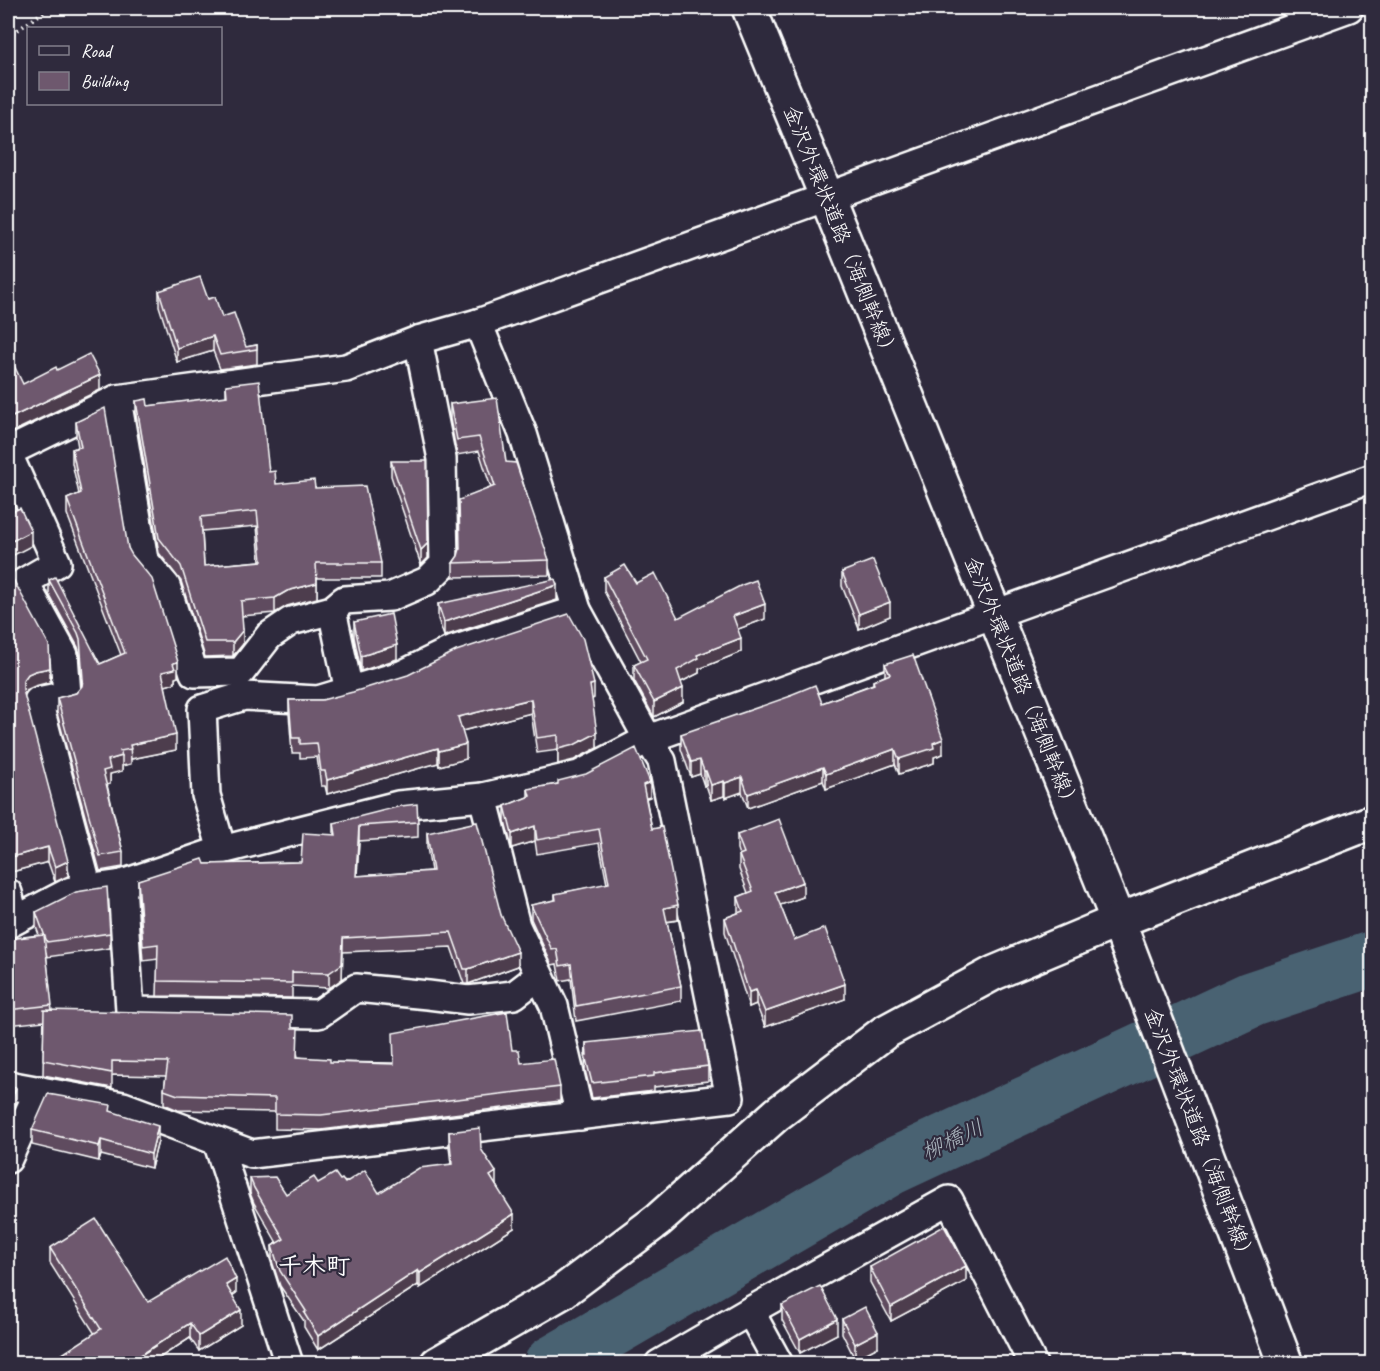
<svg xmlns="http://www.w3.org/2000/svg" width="1380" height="1371" font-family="Caveat,'Klee One',sans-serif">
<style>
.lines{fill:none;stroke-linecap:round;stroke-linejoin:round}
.river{stroke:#496272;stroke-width:56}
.minor-casing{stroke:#fff;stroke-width:32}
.tertiary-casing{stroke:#fff;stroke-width:38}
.secondary-casing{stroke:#fff;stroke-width:38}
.path{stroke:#fff;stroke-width:4;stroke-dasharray:1.5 4.5;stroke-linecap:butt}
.minor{stroke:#2f2a3d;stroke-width:27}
.tertiary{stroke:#2f2a3d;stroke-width:33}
.secondary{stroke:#2f2a3d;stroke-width:33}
.wall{fill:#5f4c5f;stroke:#fff;stroke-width:1.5;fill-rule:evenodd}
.shaded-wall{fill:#4d3e4d;stroke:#fff;stroke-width:1.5}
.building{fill:#6e586e;stroke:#fff;stroke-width:1.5;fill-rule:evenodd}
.labels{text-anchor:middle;stroke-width:4.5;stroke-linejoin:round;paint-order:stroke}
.street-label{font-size:21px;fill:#fff;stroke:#2f2a3d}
.water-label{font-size:22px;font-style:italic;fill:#adb8c0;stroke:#2f2a3d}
.quarter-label{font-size:24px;font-weight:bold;fill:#fff;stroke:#2f2a3d}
</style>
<rect width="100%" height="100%" fill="#2f2a3d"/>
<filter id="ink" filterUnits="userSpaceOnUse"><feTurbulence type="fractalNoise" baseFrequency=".0167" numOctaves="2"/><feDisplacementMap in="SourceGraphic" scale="12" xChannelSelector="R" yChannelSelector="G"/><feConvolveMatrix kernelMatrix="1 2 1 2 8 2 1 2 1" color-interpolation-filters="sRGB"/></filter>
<g filter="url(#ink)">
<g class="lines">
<!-- river -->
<path class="river" d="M 552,1364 L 891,1167 L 1252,999 L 1372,959"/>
<defs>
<g id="minor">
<path d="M 478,323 L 1349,8"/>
<path d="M 117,399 L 144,560 L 166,586 L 194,673 L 241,672 L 269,636 L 291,621 L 332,610 L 344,600 L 390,597 L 427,581 L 444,564 L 442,459 L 418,340"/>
<path d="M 8,452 L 117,399 L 346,368 L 418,340 L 478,323 L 523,434 L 577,610 L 648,739 L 662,761 L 730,1098 L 252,1154 L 123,1106 L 8,1085"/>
<path d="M 8,454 L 57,563 L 24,582 L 64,655 L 67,695 L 38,701 L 88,889"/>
<path d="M 332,610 L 349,691"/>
<path d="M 483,797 L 516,926 L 554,1006 L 580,1116"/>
<path d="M 222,850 L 206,795 L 202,709 L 244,696 L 318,700 L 401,675 L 450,651 L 577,610"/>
<path d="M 122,884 L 130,1011 L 319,1014 L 356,988 L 428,995 L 468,1000 L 514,995 L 539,976"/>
<path d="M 8,893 L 15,920"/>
<path d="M 8,924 L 71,891 L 122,884 L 222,850 L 398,805 L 483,797 L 579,775 L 648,739 L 1372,478"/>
<path d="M 217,1141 L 289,1364"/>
<path d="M 8,1159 L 39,1090"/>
<path d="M 750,1311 L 779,1364"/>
<path d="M 659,1364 L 750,1311 L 949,1200 L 1033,1364"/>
</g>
<g id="tertiary">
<path d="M 749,8 L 827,198 L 1118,921"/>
<path d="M 437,1364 L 562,1292 L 658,1220 L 777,1114 L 885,1032 L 994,973 L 1118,921 L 1372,822"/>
</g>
<path id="secondary" d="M 1118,921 L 1286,1364"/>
</defs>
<!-- minor casing -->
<use href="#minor" class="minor-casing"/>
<!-- tertiary casing -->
<use href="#tertiary" class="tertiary-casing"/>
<!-- secondary casing -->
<use href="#secondary" class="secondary-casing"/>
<!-- path -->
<path class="path" d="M 8,37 L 49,8"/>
<!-- minor -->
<use href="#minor" class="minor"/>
<!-- tertiary -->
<use href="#tertiary" class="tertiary"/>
<!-- secondary -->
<use href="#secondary" class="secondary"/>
</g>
<!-- wall -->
<g class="wall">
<path d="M 159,291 L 208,299 L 246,347 L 257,345 L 257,364 L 220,369 L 213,351 L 177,362 L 159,306 Z"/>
<path d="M 226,385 L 276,484 L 315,488 L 381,563 L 381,578 L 317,578 L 317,598 L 287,606 L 275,613 L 242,616 L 243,644 L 233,656 L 205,657 L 181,581 L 159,553 L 136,415 L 136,401 L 148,406 L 226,397 ZM 257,526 L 260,561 L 204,566 L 202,531 Z"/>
<path d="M 450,404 L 506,462 L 549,560 L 549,575 L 453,577 L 453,563 L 458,556 L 459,550 L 491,488 L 479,451 L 457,455 L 450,419 Z"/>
<path d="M 76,422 L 128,548 L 178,677 L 175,678 L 175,683 L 165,686 L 176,750 L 131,759 L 131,764 L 122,766 L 122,771 L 110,774 L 110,784 L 107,785 L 123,852 L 123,867 L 100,871 L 57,713 L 57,698 L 76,693 L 82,686 L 80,654 L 78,647 L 49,594 L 49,580 L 100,664 L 121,655 L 67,514 L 67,499 L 79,494 L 72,463 L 72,449 L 78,447 L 76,436 Z"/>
<path d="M 391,461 L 428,558 L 421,565 L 391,476 Z"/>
<path d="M 8,570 L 50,682 L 35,686 L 28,689 L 24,695 L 68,876 L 55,882 L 48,862 L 8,873 Z"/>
<path d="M 842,572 L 890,616 L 859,629 L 842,586 Z"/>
<path d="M 604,577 L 636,583 L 678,618 L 765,619 L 738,629 L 741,652 L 699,669 L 699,673 L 681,682 L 683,702 L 654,717 L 634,680 L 634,665 L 641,662 L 604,591 Z"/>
<path d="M 557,600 L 444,636 L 438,619 L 438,604 Z"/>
<path d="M 354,622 L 397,659 L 361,671 L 354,637 Z"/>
<path d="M 885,664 L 943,754 L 934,757 L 934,763 L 899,774 L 895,764 L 826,789 L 823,781 L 748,808 L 742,792 L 725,798 L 724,796 L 711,800 L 706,785 L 704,786 L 700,774 L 691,777 L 681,749 L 681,734 L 822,703 L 873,684 L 873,681 L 885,676 Z"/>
<path d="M 594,698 L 592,699 L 597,748 L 574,760 L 558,764 L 558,750 L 537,753 L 531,713 L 462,731 L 466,759 L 439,766 L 438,763 L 327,794 L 325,786 L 321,786 L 317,757 L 300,758 L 300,753 L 292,753 L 289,714 L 289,700 L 322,700 Z"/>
<path d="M 558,784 L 650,797 L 646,798 L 652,829 L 678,920 L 667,922 L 681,986 L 681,1001 L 576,1021 L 571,979 L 560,981 L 557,964 L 552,965 L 531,919 L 531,905 L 555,900 L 555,894 L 607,884 L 599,843 L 537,854 L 535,841 L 512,848 L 505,821 L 505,806 L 528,797 L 528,789 Z"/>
<path d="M 418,822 L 418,837 L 359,841 L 357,876 L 431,871 L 427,847 L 427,833 L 501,915 L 518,966 L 468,984 L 464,984 L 451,947 L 343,952 L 342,979 L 329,988 L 292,986 L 292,998 L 157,996 L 158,959 L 143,961 L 138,895 L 138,880 L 205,864 L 301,862 L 334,835 L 334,823 Z"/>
<path d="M 737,835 L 803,897 L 780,905 L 794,940 L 845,999 L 765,1027 L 756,1004 L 749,1007 L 725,932 L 725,918 L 738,913 L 738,897 L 748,893 L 739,869 L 739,855 L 737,849 Z"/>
<path d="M 36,912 L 110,933 L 110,948 L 47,957 L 46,952 L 52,1011 L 292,1028 L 298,1057 L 330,1062 L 394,1063 L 512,1050 L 521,1063 L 560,1087 L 560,1101 L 321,1130 L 275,1129 L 275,1112 L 178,1110 L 164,1104 L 164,1090 L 166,1076 L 112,1075 L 112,1088 L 43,1075 L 44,1021 L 8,1025 L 8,939 L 39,935 L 36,927 Z"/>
<path d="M 586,1043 L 708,1066 L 708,1081 L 654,1087 L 654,1091 L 592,1098 L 585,1070 Z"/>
<path d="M 111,1112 L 158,1141 L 151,1168 L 101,1155 L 99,1161 L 32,1145 L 32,1130 Z"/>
<path d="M 449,1132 L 481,1149 L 514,1228 L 420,1288 L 418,1285 L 318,1350 L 304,1327 L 304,1321 L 280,1286 L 272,1261 L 272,1246 L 277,1243 L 254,1203 L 250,1193 L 250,1178 L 286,1194 L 318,1183 L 340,1180 L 379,1193 L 451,1164 L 449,1147 Z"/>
<path d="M 50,1248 L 148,1302 L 236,1293 L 232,1296 L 241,1325 L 199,1351 L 190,1338 L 150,1364 L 47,1364 L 95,1334 L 50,1263 Z"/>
<path d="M 870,1267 L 966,1281 L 891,1321 L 870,1282 Z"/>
<path d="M 782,1305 L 837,1334 L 800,1353 L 782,1320 Z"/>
<path d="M 842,1319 L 878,1347 L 855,1359 L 842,1333 Z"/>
</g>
<!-- shaded-wall -->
<g class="shaded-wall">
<path d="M 213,336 L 213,351 L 177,362 L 177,348 Z"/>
<path d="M 100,375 L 100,390 L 8,434 L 8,419 Z"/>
<path d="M 31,531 L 31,546 L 8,558 L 8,543 Z"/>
<path d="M 428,543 L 428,558 L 421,565 L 421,550 Z"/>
<path d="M 317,583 L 317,598 L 287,606 L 275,613 L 275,598 L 287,591 Z"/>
<path d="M 557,585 L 557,600 L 444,636 L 444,622 Z"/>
<path d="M 890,602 L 890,616 L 859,629 L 859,614 Z"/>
<path d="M 765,604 L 765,619 L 733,631 L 733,616 Z"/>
<path d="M 243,630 L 243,644 L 233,656 L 233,642 Z"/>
<path d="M 741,638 L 741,652 L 699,669 L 699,673 L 677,684 L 677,670 L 697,655 Z"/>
<path d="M 397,645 L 397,659 L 361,671 L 361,656 Z"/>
<path d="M 178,662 L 178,677 L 175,678 L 175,683 L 162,687 L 162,672 L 173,663 Z"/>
<path d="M 50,668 L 50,682 L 35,686 L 28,689 L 23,696 L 23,681 L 28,674 L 35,671 Z"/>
<path d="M 594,684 L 594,698 L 590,700 L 590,685 Z"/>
<path d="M 683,688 L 683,702 L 654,717 L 654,702 Z"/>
<path d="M 531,699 L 531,713 L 458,732 L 458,717 Z"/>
<path d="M 597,733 L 597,748 L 574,760 L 558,764 L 558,749 Z"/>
<path d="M 176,735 L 176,750 L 131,759 L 130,745 Z"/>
<path d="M 943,739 L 943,754 L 934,757 L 934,763 L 899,774 L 899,759 L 933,743 Z"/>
<path d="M 466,744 L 466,759 L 439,766 L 439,751 Z"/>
<path d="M 438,748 L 438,763 L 327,794 L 327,780 Z"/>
<path d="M 895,749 L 895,764 L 826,789 L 826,774 Z"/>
<path d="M 122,756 L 122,771 L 110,774 L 110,784 L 103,786 L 103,771 L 108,760 Z"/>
<path d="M 700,760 L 700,774 L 691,777 L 691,762 Z"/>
<path d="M 823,767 L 823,781 L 748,808 L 748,794 Z"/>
<path d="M 704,771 L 706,771 L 706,785 L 704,786 Z"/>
<path d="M 742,777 L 742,792 L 725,798 L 725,783 Z"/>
<path d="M 724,781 L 724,796 L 711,800 L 711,785 Z"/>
<path d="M 650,782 L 650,797 L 643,799 L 643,785 Z"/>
<path d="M 359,826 L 359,841 L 356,890 L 356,876 Z"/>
<path d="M 535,826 L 535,841 L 512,848 L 512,834 Z"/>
<path d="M 48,847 L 48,862 L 8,873 L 8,858 Z"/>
<path d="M 68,861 L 68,876 L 55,882 L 55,867 Z"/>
<path d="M 803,882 L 803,897 L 775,907 L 775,892 Z"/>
<path d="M 678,905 L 678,920 L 664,922 L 664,908 Z"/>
<path d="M 343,938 L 342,979 L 329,988 L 329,973 Z"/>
<path d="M 518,952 L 518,966 L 468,984 L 468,969 Z"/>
<path d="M 845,984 L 845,999 L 765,1027 L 765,1012 Z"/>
<path d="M 756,990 L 756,1004 L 749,1007 L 749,992 Z"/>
<path d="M 16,1088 L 16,1102 L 8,1122 L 8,1107 Z"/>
<path d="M 158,1126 L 158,1141 L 151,1168 L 151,1154 Z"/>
<path d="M 101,1140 L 101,1155 L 99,1161 L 99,1146 Z"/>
<path d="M 496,1172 L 496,1187 L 490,1176 Z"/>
<path d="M 514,1214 L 514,1228 L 420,1288 L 420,1273 Z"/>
<path d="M 966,1266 L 966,1281 L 891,1321 L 891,1307 Z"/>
<path d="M 418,1270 L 418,1285 L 318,1350 L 318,1336 Z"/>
<path d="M 236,1279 L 236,1293 L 226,1300 L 226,1285 Z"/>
<path d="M 241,1310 L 241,1325 L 199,1351 L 199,1336 Z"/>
<path d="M 837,1319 L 837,1334 L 800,1353 L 800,1339 Z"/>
<path d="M 190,1323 L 190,1338 L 150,1364 L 127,1364 Z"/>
<path d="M 878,1332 L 878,1347 L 855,1359 L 855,1344 Z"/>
</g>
<!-- building -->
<g class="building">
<path d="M 200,277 L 208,299 L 215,297 L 222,317 L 234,313 L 246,347 L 257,345 L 257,349 L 220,355 L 213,336 L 177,348 L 159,291 Z"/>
<path d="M 8,353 L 23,384 L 56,367 L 57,370 L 89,354 L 100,375 L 8,419 Z"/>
<path d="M 259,381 L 269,472 L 275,471 L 276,484 L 314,480 L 315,488 L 365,486 L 381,563 L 316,563 L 317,583 L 287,591 L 275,598 L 241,601 L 243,630 L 233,642 L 205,642 L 181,566 L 159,538 L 136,401 L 147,399 L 148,406 L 227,396 L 226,385 ZM 257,511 L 262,561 L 204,566 L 201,517 Z"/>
<path d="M 497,398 L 506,462 L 516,463 L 549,560 L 453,563 L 458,556 L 460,549 L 459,500 L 495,486 L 479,437 L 457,440 L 450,404 Z"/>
<path d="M 105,408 L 128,548 L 132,555 L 152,579 L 178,662 L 173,663 L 175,669 L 162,672 L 176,735 L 130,745 L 131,749 L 120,751 L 122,756 L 108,760 L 110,769 L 103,771 L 123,852 L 100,856 L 57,698 L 76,693 L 82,686 L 83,679 L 80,639 L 78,633 L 49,580 L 55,577 L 100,664 L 125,653 L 67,499 L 81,493 L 72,449 L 81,447 L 76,422 Z"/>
<path d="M 391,461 L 427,461 L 428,543 L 421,550 Z"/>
<path d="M 8,496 L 14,511 L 20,508 L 31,531 L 8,543 Z"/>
<path d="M 873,560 L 890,602 L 859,614 L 842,572 Z"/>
<path d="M 625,565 L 636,583 L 655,573 L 678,618 L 742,585 L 756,580 L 765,604 L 733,616 L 741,638 L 697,655 L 699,658 L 677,670 L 683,688 L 654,702 L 634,665 L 647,659 L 604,577 Z"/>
<path d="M 8,570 L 49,645 L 50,668 L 35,671 L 28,674 L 23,681 L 23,690 L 68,861 L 55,867 L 48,847 L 8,858 Z"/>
<path d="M 555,579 L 557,585 L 444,622 L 438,604 Z"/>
<path d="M 391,614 L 397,645 L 361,656 L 354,622 Z"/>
<path d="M 569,614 L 583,639 L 594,684 L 590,685 L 597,733 L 574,745 L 558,749 L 558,735 L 537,738 L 531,699 L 458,717 L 466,744 L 439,751 L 438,748 L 327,780 L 325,771 L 321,771 L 317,743 L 300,744 L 300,738 L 292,738 L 289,700 L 322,700 L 353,692 L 408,675 L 456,651 Z"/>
<path d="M 913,655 L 943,739 L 933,743 L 934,748 L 899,759 L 895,749 L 826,774 L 823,767 L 748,794 L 742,777 L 725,783 L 724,781 L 711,785 L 706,771 L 704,771 L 700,760 L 691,762 L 681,734 L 791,696 L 790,695 L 815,685 L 822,703 L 874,684 L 873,681 L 890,674 L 885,664 Z"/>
<path d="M 636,748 L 650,782 L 643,785 L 652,829 L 662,827 L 678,905 L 664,908 L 681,986 L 576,1006 L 571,964 L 560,966 L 557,949 L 552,950 L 531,905 L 556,900 L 555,894 L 609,883 L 599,829 L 537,840 L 535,826 L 512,834 L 505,806 L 530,796 L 528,789 L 558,784 L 558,781 L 586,774 Z"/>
<path d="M 417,804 L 418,822 L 359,826 L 356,876 L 433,871 L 427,833 L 477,822 L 501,915 L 518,952 L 468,969 L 464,969 L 451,932 L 343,938 L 342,964 L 329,973 L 292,972 L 292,983 L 157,981 L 158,944 L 143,946 L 138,880 L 203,859 L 205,864 L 301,862 L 303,833 L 336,835 L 334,823 L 401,806 Z"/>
<path d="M 779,819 L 803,882 L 775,892 L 794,940 L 825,928 L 845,984 L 765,1012 L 756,990 L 749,992 L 725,918 L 743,911 L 738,897 L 753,891 L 739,855 L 744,853 L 737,835 Z"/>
<path d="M 107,887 L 110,933 L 47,942 L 36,912 L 76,892 Z"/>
<path d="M 44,935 L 52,1005 L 8,1010 L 8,939 Z"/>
<path d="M 44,1010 L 292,1015 L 292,1028 L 298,1028 L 297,1057 L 330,1059 L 330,1062 L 394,1064 L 393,1033 L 507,1012 L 512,1050 L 519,1050 L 521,1063 L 554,1059 L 560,1087 L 321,1115 L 275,1114 L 275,1098 L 178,1095 L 164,1090 L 168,1062 L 112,1061 L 112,1073 L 43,1060 Z"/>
<path d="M 702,1031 L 708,1066 L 654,1073 L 654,1076 L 592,1083 L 585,1055 L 587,1055 L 586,1043 Z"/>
<path d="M 8,1086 L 16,1088 L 8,1107 Z"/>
<path d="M 48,1094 L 111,1105 L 110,1111 L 158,1126 L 151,1154 L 101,1140 L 99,1146 L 32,1130 Z"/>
<path d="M 480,1128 L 481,1149 L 496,1172 L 490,1176 L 514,1214 L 420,1273 L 418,1270 L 318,1336 L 304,1313 L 306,1311 L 280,1271 L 272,1246 L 284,1239 L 254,1188 L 250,1178 L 275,1177 L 286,1194 L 314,1177 L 318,1183 L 335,1173 L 340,1180 L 342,1179 L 345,1183 L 365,1170 L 379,1193 L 419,1168 L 452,1164 L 449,1132 Z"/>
<path d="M 96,1219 L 148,1302 L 225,1256 L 236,1279 L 226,1285 L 241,1310 L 199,1336 L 190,1323 L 127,1364 L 47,1364 L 101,1329 L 50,1248 Z"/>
<path d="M 944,1226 L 966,1266 L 891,1307 L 870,1267 Z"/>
<path d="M 820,1286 L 837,1319 L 800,1339 L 782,1305 Z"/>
<path d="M 865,1307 L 878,1332 L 855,1344 L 842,1319 Z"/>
</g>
</g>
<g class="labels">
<!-- street labels -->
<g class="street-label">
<text transform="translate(841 233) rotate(68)" y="7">金沢外環状道路（海側幹線）</text>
<text transform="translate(1022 684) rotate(68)" y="7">金沢外環状道路（海側幹線）</text>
<text transform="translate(1200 1136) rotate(69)" y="7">金沢外環状道路（海側幹線）</text>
</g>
<!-- water labels -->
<g class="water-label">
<text transform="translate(952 1139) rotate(-25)" y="8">柳橋川</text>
</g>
<!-- quarter labels -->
<g class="quarter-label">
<text x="314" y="1274">千木町</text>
</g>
</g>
<!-- margin -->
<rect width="1380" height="1371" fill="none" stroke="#2f2a3d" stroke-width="30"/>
<rect x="15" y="15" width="1350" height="1341" fill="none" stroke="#fff" stroke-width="2" filter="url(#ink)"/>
<!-- legend -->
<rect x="27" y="27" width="195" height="78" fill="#2f2a3d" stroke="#827f8b" stroke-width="1.5"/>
<rect x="39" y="46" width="30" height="9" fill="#2f2a3d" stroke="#827f8b" stroke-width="1.5"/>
<text x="81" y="57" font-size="18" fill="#ffffff">Road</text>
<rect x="39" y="72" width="30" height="18" fill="#6e586e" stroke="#827f8b" stroke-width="1.5"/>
<text x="81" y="87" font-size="18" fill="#ffffff">Building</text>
</svg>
